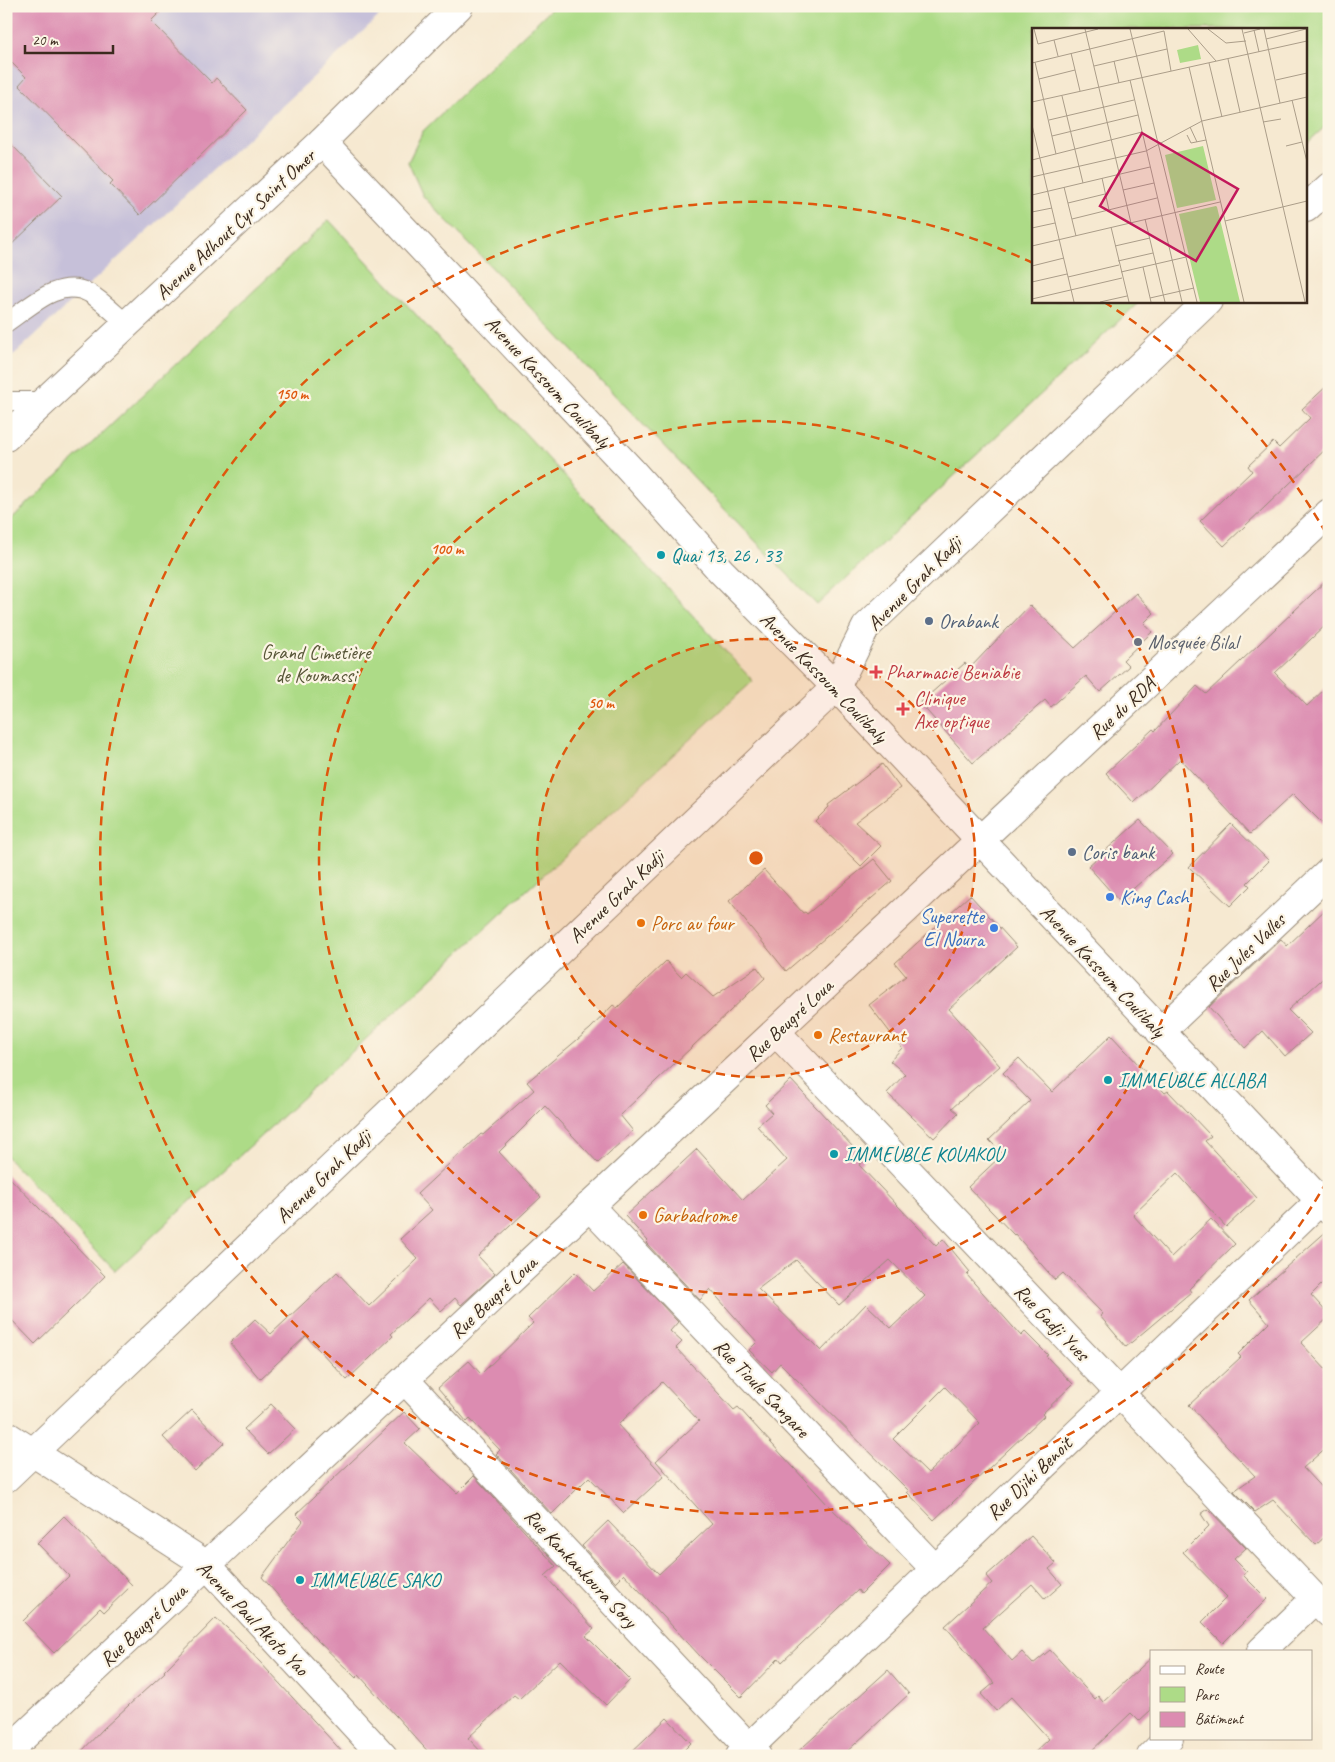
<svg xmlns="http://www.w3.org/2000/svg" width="1335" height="1762" font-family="Caveat,sans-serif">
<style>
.industrial{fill:#c6c0d9}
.green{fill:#addb87;stroke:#748252}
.building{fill:#dc8cb1;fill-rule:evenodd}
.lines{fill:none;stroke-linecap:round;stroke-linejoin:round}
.service-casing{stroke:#988a78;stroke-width:20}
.minor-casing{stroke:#988a78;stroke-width:30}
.tertiary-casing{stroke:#988a78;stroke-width:30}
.service{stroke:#fff;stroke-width:18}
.minor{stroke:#fff;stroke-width:28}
.tertiary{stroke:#fff;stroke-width:28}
.ring{fill:none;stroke:#df570d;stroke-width:2.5;stroke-dasharray:9 6}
.culture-dot{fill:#0f9aa8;stroke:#fcf5e5;stroke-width:2}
.service-dot{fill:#5c6f8a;stroke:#fcf5e5;stroke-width:2}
.worship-dot{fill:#6b7280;stroke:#fcf5e5;stroke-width:2}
.health-dot{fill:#e0444e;stroke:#fcf5e5;stroke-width:2}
.shop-dot{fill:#3f7fe0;stroke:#fcf5e5;stroke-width:2}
.food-dot{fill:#e8710a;stroke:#fcf5e5;stroke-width:2}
.labels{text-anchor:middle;stroke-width:4.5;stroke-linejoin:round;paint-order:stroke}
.street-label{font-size:20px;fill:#3b2a1e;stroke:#fcf5e5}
.culture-label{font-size:20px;fill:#0d838f;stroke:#fcf5e5;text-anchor:start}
.service-label{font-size:20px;fill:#4e5e75;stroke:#fcf5e5;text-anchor:start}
.worship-label{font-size:20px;fill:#5b616d;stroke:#fcf5e5;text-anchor:start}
.park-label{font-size:20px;fill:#585638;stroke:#fcf5e5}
.health-label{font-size:20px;fill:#be3a42;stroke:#fcf5e5;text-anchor:start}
.shop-label{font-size:20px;fill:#366cbe;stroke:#fcf5e5;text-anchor:start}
.food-label{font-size:20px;fill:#c56008;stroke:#fcf5e5;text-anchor:start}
.inset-road{fill:none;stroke:#ab9d89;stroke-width:1}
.view{fill:#c2185b;fill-opacity:0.15;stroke:#c2185b;stroke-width:2.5}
.inset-edge{fill:none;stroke:#3b2a1e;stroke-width:2.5}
.centre{fill:#df570d;stroke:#fcf5e5;stroke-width:2.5}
.ring-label{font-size:15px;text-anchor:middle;font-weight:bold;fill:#df570d;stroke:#fcf5e5;stroke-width:4.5;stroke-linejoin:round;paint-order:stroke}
</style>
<rect width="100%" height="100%" fill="#fcf5e5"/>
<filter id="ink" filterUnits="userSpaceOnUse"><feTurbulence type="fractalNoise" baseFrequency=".02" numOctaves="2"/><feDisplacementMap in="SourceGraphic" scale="10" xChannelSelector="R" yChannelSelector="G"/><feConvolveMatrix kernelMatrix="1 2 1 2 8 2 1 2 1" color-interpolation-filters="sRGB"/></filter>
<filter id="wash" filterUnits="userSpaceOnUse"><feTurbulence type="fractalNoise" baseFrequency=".0096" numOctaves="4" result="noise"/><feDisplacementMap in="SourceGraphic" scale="20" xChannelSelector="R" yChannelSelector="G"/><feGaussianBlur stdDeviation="1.12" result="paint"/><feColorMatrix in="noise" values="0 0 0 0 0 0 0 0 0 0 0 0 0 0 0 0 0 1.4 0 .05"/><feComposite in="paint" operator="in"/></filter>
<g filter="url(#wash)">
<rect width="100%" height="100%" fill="#f6e9d1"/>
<!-- industrial -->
<path class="industrial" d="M 6,6 L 390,6 L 6,362 Z"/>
<!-- green -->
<g class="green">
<path d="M 554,6 L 1329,6 L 1329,123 L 1306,144 L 1306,29 L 1034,29 L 1034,301 L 1140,301 L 817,605 L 423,196 L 408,162 L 423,131 Z"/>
<path d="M 329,220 L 753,681 L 115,1271 L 6,1156 L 6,524 Z"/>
</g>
<g id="blocks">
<!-- building -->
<g class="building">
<path d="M 6,6 L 166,6 L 151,21 L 212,83 L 216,78 L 247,110 L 140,215 L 110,184 L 113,181 L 19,85 L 26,77 L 6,57 Z"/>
<path d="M 6,139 L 62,196 L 6,250 Z"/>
<path d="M 1329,384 L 1329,446 L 1224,546 L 1200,521 L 1252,471 L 1248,466 L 1273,442 L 1279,448 L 1310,418 L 1302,409 Z"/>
<path d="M 1329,578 L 1329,622 L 1275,673 L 1307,706 L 1329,685 L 1329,830 L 1293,794 L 1250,834 L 1180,759 L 1134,803 L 1106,773 L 1153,729 L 1155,731 L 1197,686 L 1206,694 Z"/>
<path d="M 1136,593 L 1154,613 L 1144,623 L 1152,632 L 1123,660 L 1129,666 L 1100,692 L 1086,676 L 1051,707 L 1045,700 L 973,763 L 920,703 L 965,663 L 969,669 L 1030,605 L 1075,648 Z"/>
<path d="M 882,764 L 900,788 L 855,822 L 881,846 L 861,866 L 815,821 L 829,807 L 828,805 Z"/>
<path d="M 1140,820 L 1173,854 L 1119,901 L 1088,866 Z"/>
<path d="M 1231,824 L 1269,861 L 1247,883 L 1250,886 L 1230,906 L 1189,867 Z"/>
<path d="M 874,859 L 892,881 L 786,971 L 729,901 L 764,870 L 803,913 L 805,912 L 807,914 Z"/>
<path d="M 970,895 L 1017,947 L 949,1009 L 1000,1066 L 952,1108 L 958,1113 L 934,1138 L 887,1093 L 905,1074 L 890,1061 L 902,1048 L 869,1005 L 906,976 L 895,963 Z"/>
<path d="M 1329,906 L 1329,973 L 1288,1010 L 1311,1033 L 1285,1056 L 1263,1031 L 1245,1048 L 1209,1007 L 1281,939 L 1287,946 Z"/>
<path d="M 666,961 L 681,977 L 686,972 L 713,997 L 757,967 L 765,978 L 620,1115 L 633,1131 L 598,1163 L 545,1106 L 499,1152 L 541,1197 L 478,1256 L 495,1274 L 461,1305 L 455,1298 L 441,1311 L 429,1298 L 391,1334 L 393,1336 L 347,1380 L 306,1336 L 260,1379 L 230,1343 L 255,1319 L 271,1334 L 337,1272 L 369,1306 L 418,1259 L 400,1239 L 432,1210 L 417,1194 L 481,1134 L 483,1135 L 534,1090 L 527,1082 L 590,1029 L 613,1005 L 617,1008 Z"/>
<path d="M 1111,1035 L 1165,1093 L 1168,1091 L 1211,1136 L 1205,1141 L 1257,1198 L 1226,1227 L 1177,1173 L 1133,1215 L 1171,1257 L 1211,1219 L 1235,1244 L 1189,1289 L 1191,1292 L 1126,1347 L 1100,1316 L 1103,1314 L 1063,1273 L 1055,1280 L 1015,1234 L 1014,1235 L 968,1187 L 1003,1154 L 989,1140 L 1030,1101 L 1003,1073 L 1019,1058 L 1052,1092 Z"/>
<path d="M 791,1080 L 865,1160 L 859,1165 L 936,1246 L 943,1239 L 970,1272 L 967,1275 L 1021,1336 L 1025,1332 L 1048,1355 L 1046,1356 L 1073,1384 L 1042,1414 L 1044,1416 L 934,1520 L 907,1492 L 909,1491 L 780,1363 L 772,1372 L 749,1350 L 757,1342 L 710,1289 L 700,1300 L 646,1243 L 648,1241 L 625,1216 L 697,1149 L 743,1200 L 787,1160 L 757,1126 L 772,1113 L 765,1105 ZM 796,1260 L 839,1305 L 890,1260 L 925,1296 L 891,1328 L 866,1304 L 821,1351 L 758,1289 ZM 945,1387 L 980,1423 L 928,1473 L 893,1439 Z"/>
<path d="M 6,1174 L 105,1276 L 35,1344 L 6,1314 Z"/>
<path d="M 1329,1229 L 1329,1277 L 1311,1295 L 1329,1315 L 1329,1317 L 1301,1343 L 1329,1373 L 1329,1445 L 1303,1468 L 1329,1496 L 1329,1533 L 1316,1545 L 1273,1500 L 1255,1512 L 1234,1491 L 1255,1476 L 1189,1405 L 1241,1357 L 1238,1354 L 1269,1323 L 1249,1300 Z"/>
<path d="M 623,1264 L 678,1322 L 670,1331 L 682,1342 L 676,1348 L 734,1410 L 738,1407 L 828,1505 L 890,1565 L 861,1594 L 858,1590 L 782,1662 L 779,1658 L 741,1697 L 700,1656 L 624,1574 L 616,1582 L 582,1546 L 608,1521 L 659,1574 L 712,1524 L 656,1461 L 699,1421 L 662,1382 L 618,1425 L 664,1476 L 624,1513 L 589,1477 L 552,1514 L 496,1454 L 500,1450 L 470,1419 L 467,1422 L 438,1388 L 469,1361 L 481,1374 L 533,1323 L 528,1318 L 575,1272 L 593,1291 Z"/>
<path d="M 271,1404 L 295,1429 L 268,1454 L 244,1429 Z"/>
<path d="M 192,1410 L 224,1443 L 195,1471 L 163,1437 Z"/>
<path d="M 404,1412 L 420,1429 L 405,1443 L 457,1493 L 474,1476 L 556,1566 L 545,1576 L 594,1629 L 586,1636 L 630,1680 L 606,1705 L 560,1660 L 519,1699 L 514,1695 L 468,1738 L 485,1756 L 432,1756 L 359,1675 L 356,1678 L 315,1638 L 262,1577 L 303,1521 L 296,1514 Z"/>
<path d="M 1208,1509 L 1246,1548 L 1234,1559 L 1247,1572 L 1243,1575 L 1267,1599 L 1223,1643 L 1202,1622 L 1227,1597 L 1183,1552 L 1209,1526 L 1201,1514 Z"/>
<path d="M 64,1516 L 132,1585 L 104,1612 L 100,1608 L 54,1653 L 23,1621 L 69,1576 L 37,1543 Z"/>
<path d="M 1031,1536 L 1056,1563 L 1049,1569 L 1062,1584 L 1045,1599 L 1032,1584 L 983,1628 L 1012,1661 L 1022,1652 L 1033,1664 L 1050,1650 L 1095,1699 L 1098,1696 L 1103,1702 L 1151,1658 L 1151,1710 L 1139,1721 L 1131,1713 L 1086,1756 L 1031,1756 L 1049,1739 L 1011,1697 L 996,1711 L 981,1694 L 994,1683 L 945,1626 L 992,1583 L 986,1576 Z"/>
<path d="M 216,1618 L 238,1638 L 346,1756 L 77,1756 L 104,1728 L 165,1672 L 164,1671 Z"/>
<path d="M 888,1670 L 909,1694 L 842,1756 L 793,1756 Z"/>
<path d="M 667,1718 L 691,1743 L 678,1756 L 627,1756 Z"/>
</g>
</g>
</g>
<g filter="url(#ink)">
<use href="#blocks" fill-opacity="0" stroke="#988a78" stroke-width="1"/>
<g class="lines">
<defs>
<g id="service">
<path d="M 6,323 C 30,307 59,277 89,293 C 103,301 116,315 128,325"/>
<path d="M 6,401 L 46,401"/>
</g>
<g id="minor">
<path d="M 1306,208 L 1329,187"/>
<path d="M 836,687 L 866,627 L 1208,301"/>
<path d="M 776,1032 L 1329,1613"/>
<path d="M 1160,1032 L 1329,872"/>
<path d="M 589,1206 L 935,1569"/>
<path d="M 405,1380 L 757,1756"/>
<path d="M 1261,1651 L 1315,1599"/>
<path d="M 6,1753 L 1329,513"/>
<path d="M 740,1756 L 1320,1201"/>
<path d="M 1151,1756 L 1169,1738"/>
</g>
<g id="tertiary">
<path d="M 322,142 L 630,469 L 721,571 L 836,687 L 1329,1210"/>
<path d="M 6,437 L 322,142 L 459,6"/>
<path d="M 6,1435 L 207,1565 L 383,1756"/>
<path d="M 6,1478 L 836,687"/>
</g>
</defs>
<!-- service casing -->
<use href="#service" class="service-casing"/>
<!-- minor casing -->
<use href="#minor" class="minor-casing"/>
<!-- tertiary casing -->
<use href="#tertiary" class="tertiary-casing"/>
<!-- service -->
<use href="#service" class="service"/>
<!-- minor -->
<use href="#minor" class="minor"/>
<!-- tertiary -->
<use href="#tertiary" class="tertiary"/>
</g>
</g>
<!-- distance rings -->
<circle cx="756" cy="858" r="219" fill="#df570d" fill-opacity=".12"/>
<g class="ring">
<circle cx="756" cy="858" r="219"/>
<circle cx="756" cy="858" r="437"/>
<path d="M1327 1181A656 656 0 1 1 1033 263M1104 302A656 656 0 0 1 1327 535"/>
</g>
<!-- markers -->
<g class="culture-dot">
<circle cx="661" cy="555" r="5"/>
<circle cx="1108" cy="1080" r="5"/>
<circle cx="834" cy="1154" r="5"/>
<circle cx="300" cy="1580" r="5"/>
</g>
<g class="service-dot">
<circle cx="929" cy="621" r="5"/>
<circle cx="1072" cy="852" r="5"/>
</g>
<circle class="worship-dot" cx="1138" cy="642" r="5"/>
<g class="health-dot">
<path d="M873.5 664.5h5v5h5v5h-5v5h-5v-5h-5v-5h5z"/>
<path d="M900.5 701.5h5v5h5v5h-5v5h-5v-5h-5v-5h5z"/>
</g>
<g class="shop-dot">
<circle cx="1110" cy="897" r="5"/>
<circle cx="994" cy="928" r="5"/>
</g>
<g class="food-dot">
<circle cx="641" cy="923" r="5"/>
<circle cx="818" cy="1035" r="5"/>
<circle cx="643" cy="1215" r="5"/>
</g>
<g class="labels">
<!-- street labels -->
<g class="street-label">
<text transform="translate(235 224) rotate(-43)" y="7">Avenue Adhout Cyr Saint Omer</text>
<text transform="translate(548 382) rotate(47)" y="7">Avenue Kassoum Coulibaly</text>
<text transform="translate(914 583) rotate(-45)" y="7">Avenue Grah Kadji</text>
<text transform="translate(824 677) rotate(46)" y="7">Avenue Kassoum Coulibaly</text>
<text transform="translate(1122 708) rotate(-43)" y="7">Rue du RDA</text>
<text transform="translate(616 896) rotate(-44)" y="7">Avenue Grah Kadji</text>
<text transform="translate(1245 952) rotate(-44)" y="7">Rue Jules Valles</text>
<text transform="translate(1103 971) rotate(47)" y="7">Avenue Kassoum Coulibaly</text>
<text transform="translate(789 1020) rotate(-43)" y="7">Rue Beugré Loua</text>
<text transform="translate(323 1176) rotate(-44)" y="7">Avenue Grah Kadji</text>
<text transform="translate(493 1297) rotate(-43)" y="7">Rue Beugré Loua</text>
<text transform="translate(1052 1322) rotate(46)" y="7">Rue Gadji Yves</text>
<text transform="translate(762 1388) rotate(46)" y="7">Rue Tioule Sangare</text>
<text transform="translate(1029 1478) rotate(-44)" y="7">Rue Djihi Benoit</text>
<text transform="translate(581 1568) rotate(47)" y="7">Rue Kankankoura Sory</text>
<text transform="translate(253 1618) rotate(46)" y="7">Avenue Paul Akoto Yao</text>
<text transform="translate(143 1625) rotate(-43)" y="7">Rue Beugré Loua</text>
</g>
<!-- culture labels -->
<g class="culture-label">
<text x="671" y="562">Quai 13, 26 , 33</text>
<text x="1118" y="1087">IMMEUBLE ALLABA</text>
<text x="844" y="1161">IMMEUBLE KOUAKOU</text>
<text x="310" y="1587">IMMEUBLE SAKO</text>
</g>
<!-- service labels -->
<g class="service-label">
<text x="939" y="628">Orabank</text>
<text x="1082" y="859">Coris bank</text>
</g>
<!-- worship labels -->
<g class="worship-label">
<text x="1148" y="649">Mosquée Bilal</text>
</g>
<!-- park labels -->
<g class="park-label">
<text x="316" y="659">Grand Cimetière<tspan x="316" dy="23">de Koumassi</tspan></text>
</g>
<!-- health labels -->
<g class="health-label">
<text x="886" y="679">Pharmacie Beniabie</text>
<text x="914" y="705">Clinique<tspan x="914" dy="23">Axe optique</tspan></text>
</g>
<!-- shop labels -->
<g class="shop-label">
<text x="1120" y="904">King Cash</text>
<text x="984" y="923" text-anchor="end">Superette<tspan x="984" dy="23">El Noura</tspan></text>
</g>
<!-- food labels -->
<g class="food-label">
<text x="651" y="930">Porc au four</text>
<text x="828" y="1042">Restaurant</text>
<text x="653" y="1222">Garbadrome</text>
</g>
</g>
<!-- overview -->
<g transform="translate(1032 28)">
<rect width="275" height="275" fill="#f6e9d1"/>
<path d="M 166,17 L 169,31 L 148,35 L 145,22 ZM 171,118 L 184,172 L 145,180 L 133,127 ZM 184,178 L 185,179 L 208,274 L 168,274 L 147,186 Z" fill="#addb87"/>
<path class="inset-road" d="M 2,1 L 6,16 L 66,1M 53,1 L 99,195M 98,1 L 165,274M 156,1 L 184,33M 176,1 L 194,15 L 214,13M 210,1 L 273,274M 232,1 L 248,75M 222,2 L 227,24M 132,3 L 139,43M 212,5 L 228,1M 234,11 L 274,1M 22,12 L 26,28M 39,25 L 48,63M 196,31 L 208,84M 82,33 L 87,55M 3,34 L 24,126M 0,35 L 132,3M 177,35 L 190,89M 62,38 L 135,21M 157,39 L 212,274M 7,51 L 43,42M 98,52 L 150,274M 244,52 L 275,45M 30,68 L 51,155M 260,72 L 275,134M 0,74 L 275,13M 17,92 L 102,72M 231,94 L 249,91M 0,97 L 42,274M 158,99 L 165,114M 155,107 L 159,115 L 174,112M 20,108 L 106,87M 254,118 L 270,114M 0,132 L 110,104M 0,149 L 114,123 L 170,93 L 275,69M 70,150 L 77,182M 32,159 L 44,208M 91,162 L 122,155M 0,167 L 118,139M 36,175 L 73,166M 0,184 L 20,180M 40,191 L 125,170M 113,191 L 133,274M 193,193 L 275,173M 79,199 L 97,274M 0,200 L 23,195M 0,218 L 188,174M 83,218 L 118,210M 86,233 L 121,225M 0,238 L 32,230M 111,239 L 119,274M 89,244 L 154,229M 36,249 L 87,237M 0,254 L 35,246M 118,270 L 162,260M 0,271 L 90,250M 68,274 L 95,268"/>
<path class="view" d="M 110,105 L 206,161 L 164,233 L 68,178 Z"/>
<rect width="275" height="275" class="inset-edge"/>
</g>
<circle cx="756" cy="858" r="8" class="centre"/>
<g class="ring-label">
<text x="292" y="399">150 m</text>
<text x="447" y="554">100 m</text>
<text x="601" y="708">50 m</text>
</g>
<!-- margin -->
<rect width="1335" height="1762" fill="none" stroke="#fcf5e5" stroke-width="25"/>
<!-- legend -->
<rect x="1150" y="1650" width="162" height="90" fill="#fcf5e5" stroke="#afa495"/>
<rect x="1160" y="1666" width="25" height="8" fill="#ffffff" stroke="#afa495"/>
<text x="1195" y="1674" font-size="15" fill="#3b2a1e">Route</text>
<rect x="1160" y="1687" width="25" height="15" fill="#addb87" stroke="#afa495"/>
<text x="1195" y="1700" font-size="15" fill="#3b2a1e">Parc</text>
<rect x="1160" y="1712" width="25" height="15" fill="#dc8cb1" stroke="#afa495"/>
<text x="1195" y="1724" font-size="15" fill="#3b2a1e">Bâtiment</text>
<!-- scale -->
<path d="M25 45v8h88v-8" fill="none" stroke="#3b2a1e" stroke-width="2.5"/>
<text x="32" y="45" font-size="15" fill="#3b2a1e" stroke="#fcf5e5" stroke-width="4" paint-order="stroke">20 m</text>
</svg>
